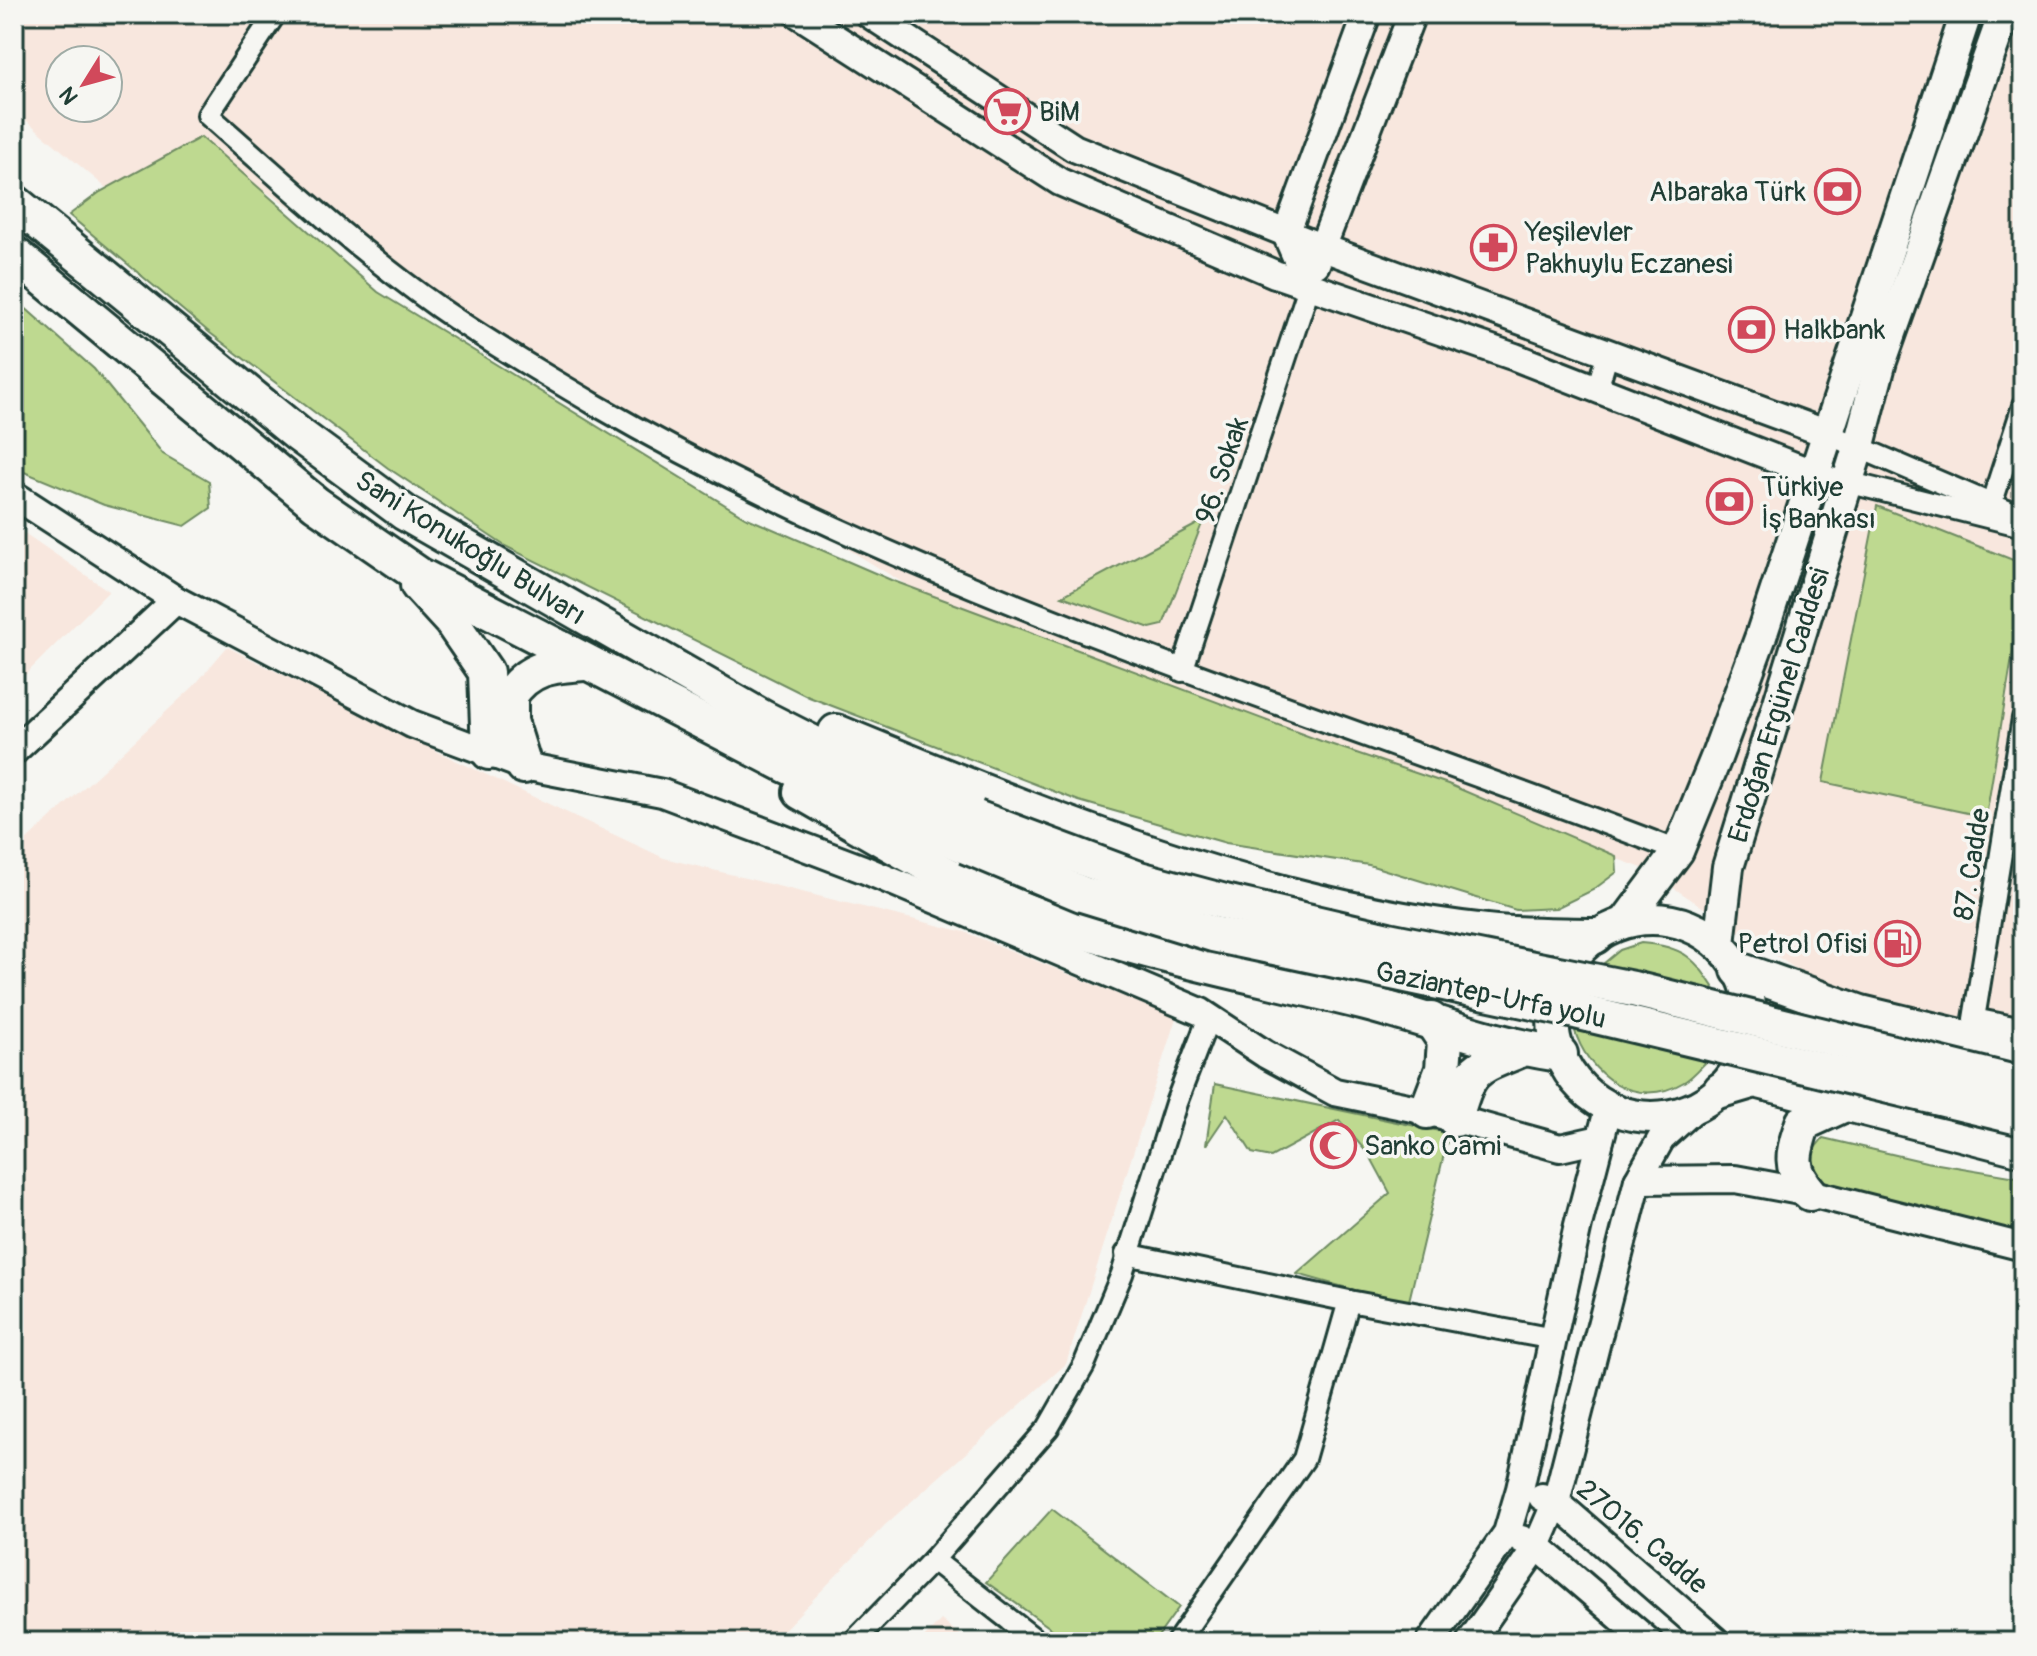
<svg xmlns="http://www.w3.org/2000/svg" width="2037" height="1656" font-family="Pangolin,sans-serif">
<style>
.built{fill:#f8e7de;fill-rule:evenodd}
.green{fill:#bed990;stroke:#6e8b62;stroke-width:2}
.lines{fill:none;stroke-linecap:round;stroke-linejoin:round}
.minor-casing{stroke:#1f3d34;stroke-width:26}
.tertiary-casing{stroke:#1f3d34;stroke-width:32}
.secondary-casing{stroke:#1f3d34;stroke-width:36}
.trunk-casing{stroke:#1f3d34;stroke-width:40}
.minor{stroke:#f6f6f2;stroke-width:20}
.tertiary{stroke:#f6f6f2;stroke-width:26}
.secondary{stroke:#f6f6f2;stroke-width:30}
.trunk{stroke:#f6f6f2;stroke-width:34}
.trunk-bridge-casing{stroke:#1f3d34;stroke-width:40;stroke-linecap:butt}
.trunk-bridge{stroke:#f6f6f2;stroke-width:34}
.labels{text-anchor:middle;stroke-width:7;stroke-linejoin:round;paint-order:stroke}
.poi-label{font-size:28px;fill:#1f3d34;stroke:#f6f6f2;text-anchor:start}
.street-label{font-size:28px;fill:#1f3d34;stroke:#f6f6f2}
</style>
<rect width="100%" height="100%" fill="#f6f6f2"/>
<filter id="ink" filterUnits="userSpaceOnUse"><feTurbulence type="fractalNoise" baseFrequency=".0125" numOctaves="2"/><feDisplacementMap in="SourceGraphic" scale="16" xChannelSelector="R" yChannelSelector="G"/><feConvolveMatrix kernelMatrix="1 2 1 2 8 2 1 2 1" color-interpolation-filters="sRGB"/></filter>
<g filter="url(#ink)">
<!-- built -->
<g class="built">
<path d="M 14,14 L 2023,14 L 2023,1051 L 1870,1018 L 1645,869 L 975,627 L 261,189 L 118,198 L 14,110 ZM 60,60 L 108,60 L 108,108 L 60,108 Z"/>
<path d="M 14,526 L 109,591 L 14,686 Z"/>
<path d="M 227,647 L 440,753 L 664,858 L 965,932 L 1176,1018 L 1066,1364 L 885,1525 L 772,1642 L 14,1642 L 14,852 L 193,687 Z"/>
<path d="M 941,1620 L 969,1642 L 920,1642 Z"/>
</g>
<!-- green -->
<g class="green">
<path d="M 201,137 L 378,292 L 745,517 L 891,580 L 1321,741 L 1448,784 L 1616,856 L 1617,872 L 1593,890 L 1556,908 L 1516,910 L 1369,865 L 1226,843 L 1079,801 L 809,697 L 505,546 L 388,468 L 210,333 L 69,215 L 100,192 Z"/>
<path d="M 14,298 L 94,369 L 163,454 L 209,481 L 211,508 L 185,526 L 104,505 L 24,472 L 14,463 Z"/>
<path d="M 1877,506 L 2023,564 L 2023,591 L 1986,817 L 1823,782 Z"/>
<path d="M 1203,521 L 1163,625 L 1150,628 L 1062,596 Z"/>
<path d="M 1641,943 C 1684,946 1695,958 1717,993 L 1597,969 L 1620,950 Z"/>
<path d="M 1574,1028 L 1707,1061 C 1700,1068 1693,1077 1684,1082 C 1636,1111 1587,1075 1574,1028 Z"/>
<path d="M 1215,1084 L 1449,1133 L 1408,1305 L 1297,1274 L 1390,1193 L 1370,1156 L 1339,1120 L 1271,1157 L 1252,1153 L 1227,1114 L 1206,1145 Z"/>
<path d="M 1823,1138 L 1926,1162 L 2023,1178 L 2023,1233 L 1893,1203 L 1803,1176 L 1803,1163 Z"/>
<path d="M 1052,1509 L 1179,1607 L 1154,1642 L 1070,1642 L 986,1582 Z"/>
</g>
<g class="lines">
<defs>
<g id="minor">
<path d="M 275,14 L 208,115 C 283,181 357,250 438,307 C 488,342 542,373 594,404 C 934,601 1313,709 1678,851"/>
<path d="M 1597,389 L 1608,353"/>
<path d="M 1828,434 L 2023,518"/>
<path d="M 1815,474 L 2023,526"/>
<path d="M 1992,502 L 2023,406"/>
<path d="M 1182,671 L 1309,287"/>
<path d="M 2023,718 L 1974,1019 L 2023,1029"/>
<path d="M 1126,1254 L 1349,1301 L 1554,1339"/>
<path d="M 933,1560 L 1038,1642"/>
<path d="M 853,1642 L 933,1560 L 1048,1428 L 1084,1365 L 1122,1274 L 1176,1103 L 1209,1017"/>
<path d="M 1177,1642 L 1304,1459 L 1349,1301"/>
</g>
<g id="tertiary">
<path d="M 798,14 L 1060,182 L 1275,274 L 1515,357 L 1815,474"/>
<path d="M 869,14 L 1074,148 L 1321,247 L 1828,434"/>
<path d="M 1316,264 L 1412,14"/>
<path d="M 1309,287 L 1286,234 L 1367,14"/>
<path d="M 14,495 L 176,600 L 412,724 L 524,766 L 662,793 L 863,869 L 1201,1012 L 1265,1054 L 1335,1092 L 1427,1111 L 1560,1148 L 1600,1139"/>
<path d="M 14,751 L 176,600"/>
<path d="M 1638,1180 L 1735,1179 L 1810,1193 L 2023,1247"/>
<path d="M 1542,1497 L 1556,1502 L 1717,1642"/>
<path d="M 1521,1539 L 1537,1546 L 1649,1642"/>
<path d="M 1430,1642 L 1507,1533 L 1520,1489 L 1578,1225 L 1609,1106"/>
<path d="M 1470,1642 L 1537,1546 L 1556,1502 L 1638,1180 L 1661,1139 L 1695,1108"/>
</g>
<g id="secondary">
<circle cx="1652" cy="1018" r="99"/>
<path d="M 1625,922 L 1678,851 L 1716,758 L 1761,636 L 1966,14"/>
<path d="M 1719,944 L 1728,867 L 1859,445 L 1881,361 L 2004,14"/>
</g>
<g id="trunk">
<path d="M 14,202 L 299,435 L 405,513 L 763,718 L 897,786 L 976,818"/>
<path d="M 14,254 L 316,504 L 419,575 L 786,765 L 966,846"/>
<path d="M 418,585 L 451,621 L 486,672 L 489,752"/>
<path d="M 836,732 C 1045,818 1260,907 1486,932 C 1522,936 1559,935 1595,936"/>
<path d="M 524,766 L 510,721 L 510,695 C 529,667 552,665 584,663"/>
<path d="M 801,792 C 875,834 947,880 1026,911 C 1133,953 1255,975 1366,1003 C 1431,1020 1494,1045 1560,1054"/>
<path d="M 1739,970 L 1861,1013 L 2023,1052"/>
<path d="M 1721,1090 L 1755,1080 L 2023,1149"/>
<path d="M 1427,1111 L 1443,1069 L 1445,1041 L 1431,1020"/>
<path d="M 1455,1119 C 1469,1066 1474,1069 1522,1049"/>
<path d="M 1810,1193 C 1788,1168 1793,1153 1803,1123 L 1849,1102"/>
</g>
</defs>
<!-- minor casing -->
<use href="#minor" class="minor-casing"/>
<!-- tertiary casing -->
<use href="#tertiary" class="tertiary-casing"/>
<!-- secondary casing -->
<use href="#secondary" class="secondary-casing"/>
<!-- trunk casing -->
<use href="#trunk" class="trunk-casing"/>
<!-- minor -->
<use href="#minor" class="minor"/>
<!-- tertiary -->
<use href="#tertiary" class="tertiary"/>
<!-- secondary -->
<use href="#secondary" class="secondary"/>
<!-- trunk -->
<use href="#trunk" class="trunk"/>
<defs>
<g id="trunk-bridge">
<path d="M 976,818 L 1139,879 L 1225,902 L 1388,940 L 1633,989 L 2023,1085"/>
<path d="M 966,846 L 1082,894 L 1213,934 L 1571,1010 L 2023,1118"/>
</g>
</defs>
<!-- trunk-bridge casing -->
<use href="#trunk-bridge" class="trunk-bridge-casing"/>
<!-- trunk-bridge -->
<use href="#trunk-bridge" class="trunk-bridge"/>
</g>
</g>
<!-- icons -->
<defs>
<symbol id="supermarket-ring" viewBox="-11 -11 22 22"><circle r="9.5" fill="#f6f6f2" stroke="#d1495b" stroke-width="1.5"/><path d="M-6-5.5h2.5l.6 2H6L4.5 2H-2.5L-4.4-4H-6ZM-1.5 3.2a1.3 1.3 0 1 0 .1 0ZM3 3.2a1.3 1.3 0 1 0 .1 0Z" fill="#d1495b"/></symbol>
<symbol id="bank-ring" viewBox="-11 -11 22 22"><circle r="9.5" fill="#f6f6f2" stroke="#d1495b" stroke-width="1.5"/><path d="M-6-4H6V4H-6ZM0-2.3a2.3 2.3 0 1 0 0 4.6a2.3 2.3 0 1 0 0-4.6Z" fill="#d1495b"/></symbol>
<symbol id="pharmacy-ring" viewBox="-11 -11 22 22"><circle r="9.5" fill="#f6f6f2" stroke="#d1495b" stroke-width="1.5"/><path d="M-2-6h4v4h4v4h-4v4h-4v-4h-4v-4h4Z" fill="#d1495b"/></symbol>
<symbol id="fuel-ring" viewBox="-11 -11 22 22"><circle r="9.5" fill="#f6f6f2" stroke="#d1495b" stroke-width="1.5"/><path d="M-5.5-6h7V0h2V4h1.3V-2.5L3-4.5l.8-.8L6-3V5H2.5V1h-1V6h-7ZM-4.2-4.7v3.2H.2V-4.7Z" fill="#d1495b"/></symbol>
<symbol id="mosque-ring" viewBox="-11 -11 22 22"><circle r="9.5" fill="#f6f6f2" stroke="#d1495b" stroke-width="1.5"/><path d="M3.5-4.9A6 6 0 1 0 3.5 4.9A5 5 0 1 1 3.5-4.9Z" fill="#d1495b"/></symbol>
</defs>
<g fill-rule="evenodd">
<use href="#supermarket-ring" x="982" y="86" width="51" height="51"/>
<use href="#bank-ring" x="1812" y="166" width="51" height="51"/>
<use href="#pharmacy-ring" x="1468" y="222" width="51" height="51"/>
<use href="#bank-ring" x="1726" y="304" width="51" height="51"/>
<use href="#bank-ring" x="1704" y="476" width="51" height="51"/>
<use href="#fuel-ring" x="1872" y="918" width="51" height="51"/>
<use href="#mosque-ring" x="1308" y="1120" width="51" height="51"/>
</g>
<g class="labels">
<!-- poi labels -->
<g class="poi-label">
<text x="1039" y="121">BiM</text>
<text x="1806" y="201" text-anchor="end">Albaraka Türk</text>
<text x="1525" y="241">Yeşilevler<tspan x="1525" dy="32">Pakhuylu Eczanesi</tspan></text>
<text x="1783" y="339">Halkbank</text>
<text x="1761" y="496">Türkiye<tspan x="1761" dy="32">İş Bankası</tspan></text>
<text x="1867" y="953" text-anchor="end">Petrol Ofisi</text>
<text x="1364" y="1155">Sanko Cami</text>
</g>
<!-- street labels -->
<g class="street-label">
<text transform="translate(1221 470) rotate(-71)" y="10">96. Sokak</text>
<text transform="translate(471 547) rotate(32)" y="10">Sani Konukoğlu Bulvarı</text>
<text transform="translate(1778 705) rotate(-73)" y="10">Erdoğan Ergünel Caddesi</text>
<text transform="translate(1971 864) rotate(-81)" y="10">87. Cadde</text>
<text transform="translate(1491 994) rotate(12)" y="10">Gaziantep-Urfa yolu</text>
<text transform="translate(1643 1536) rotate(40)" y="10">27016. Cadde</text>
</g>
</g>
<!-- margin -->
<rect width="2037" height="1656" fill="none" stroke="#f6f6f2" stroke-width="48"/>
<rect x="24" y="24" width="1989" height="1608" fill="none" stroke="#1f3d34" stroke-width="3" filter="url(#ink)"/>
<!-- north arrow -->
<g transform="translate(84 84) rotate(233)"><circle r="38" fill="#f6f6f2" stroke="#a0aca6" stroke-width="2"/>
<path d="M0-6L14 30L0 20L-14 30Z" fill="#d1495b"/>
<text y="-12" font-size="22" font-weight="bold" text-anchor="middle" fill="#1f3d34">N</text>
</g>
</svg>
